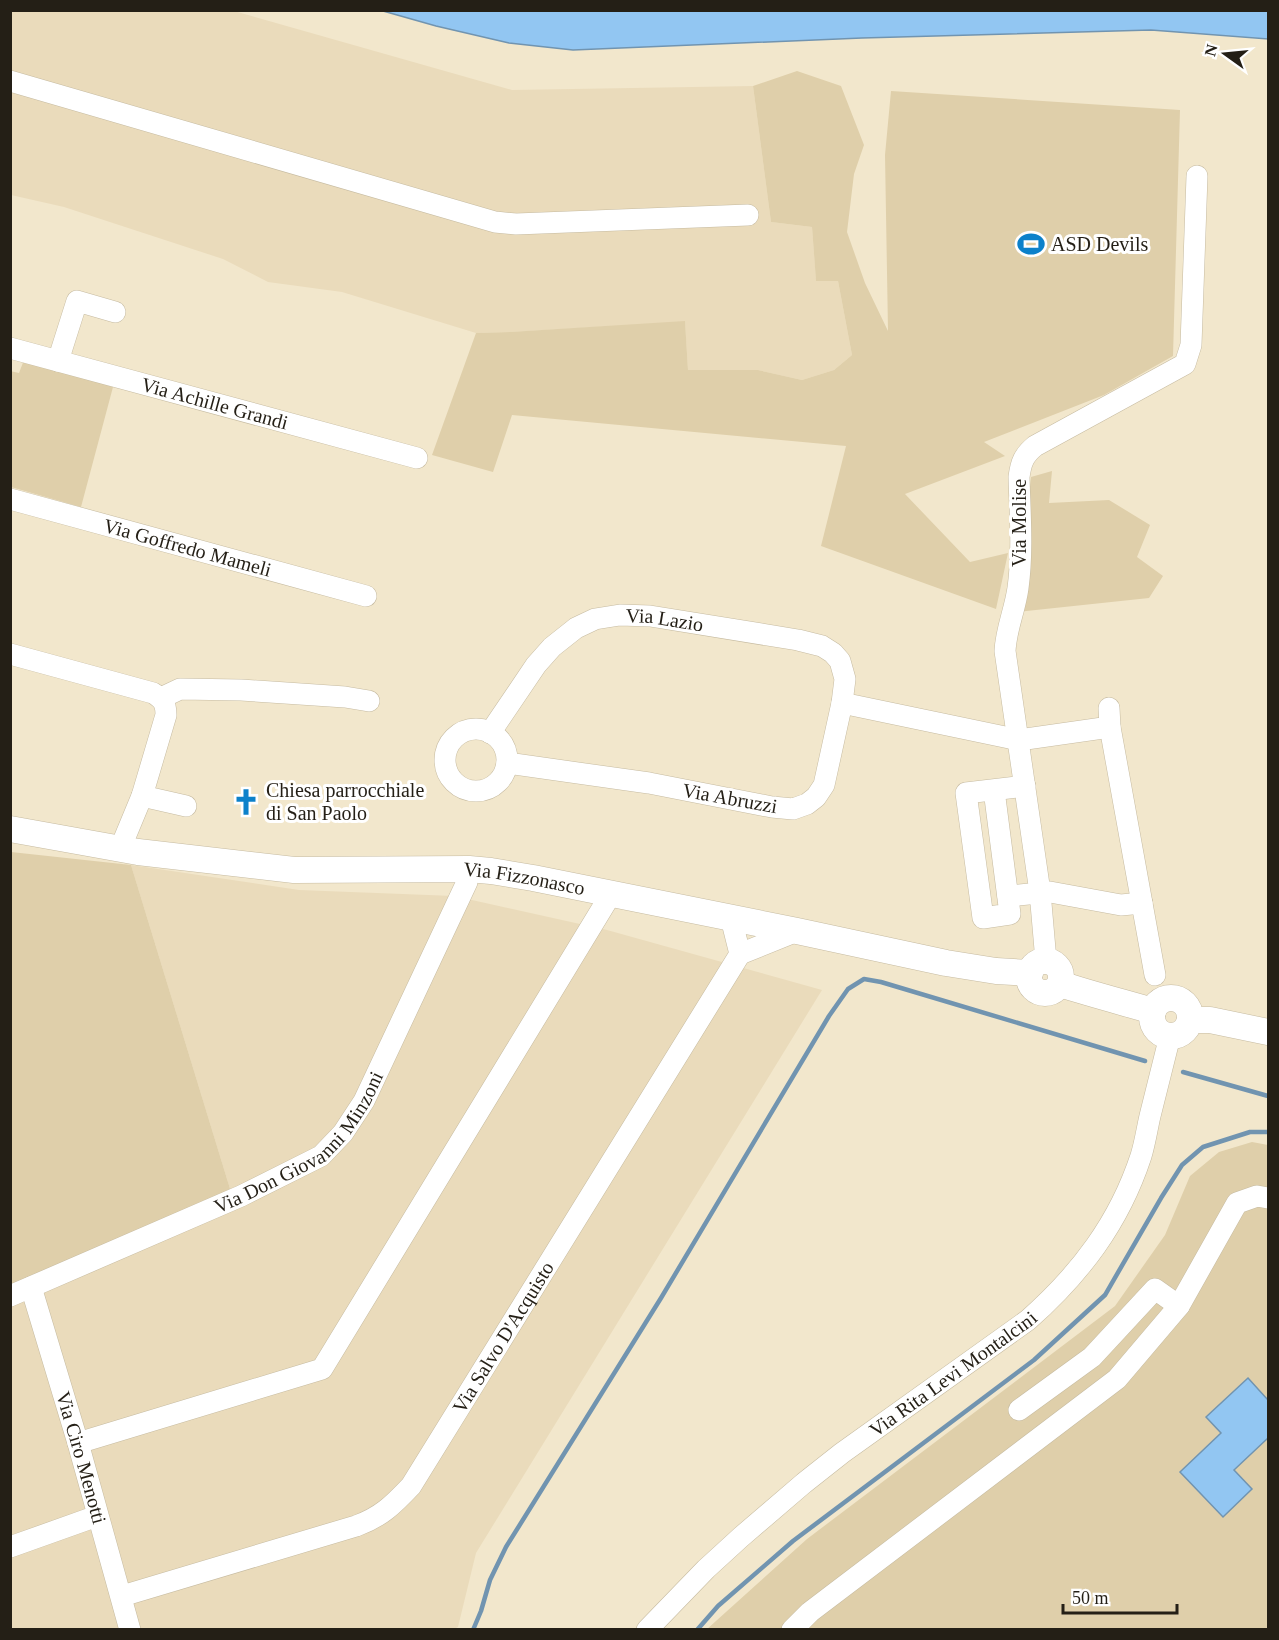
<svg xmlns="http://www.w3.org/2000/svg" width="1279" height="1640" font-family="'Times New Roman',serif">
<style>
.built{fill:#eadbbb}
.green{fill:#dfcfaa}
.water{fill:#92c6f2;stroke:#7194b0;stroke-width:1.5}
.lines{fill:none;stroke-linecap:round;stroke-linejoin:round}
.stream{stroke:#7194b0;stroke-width:4.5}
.minor-casing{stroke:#c6bba1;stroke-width:22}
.major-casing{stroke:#c6bba1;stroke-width:27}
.minor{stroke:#fff;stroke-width:21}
.major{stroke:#fff;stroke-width:26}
.labels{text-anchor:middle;stroke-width:6;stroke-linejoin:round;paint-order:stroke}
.poi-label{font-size:20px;fill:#241f16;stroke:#fff;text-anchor:start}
.street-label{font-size:20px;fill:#241f16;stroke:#fff}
</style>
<rect width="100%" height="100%" fill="#f2e7cc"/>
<!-- built -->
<g class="built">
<path d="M 11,11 L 234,11 L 512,90 L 753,86 L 771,222 L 812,227 L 816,280 L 838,281 L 852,355 L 834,370 L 802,380 L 758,370 L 688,370 L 685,322 L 510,332 L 476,333 L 342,292 L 268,282 L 223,259 L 64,207 L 11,195 Z"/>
<path d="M 131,865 L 299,890 L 454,896 L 607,930 L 822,990 L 476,1553 L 458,1627 L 452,1630 L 11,1630 L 11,1285 L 231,1192 Z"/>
</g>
<!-- green -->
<g class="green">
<path d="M 797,71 L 841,86 L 864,145 L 854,174 L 847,232 L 865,283 L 888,331 L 885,155 L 891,91 L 1180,110 L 1173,356 L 1104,395 L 984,442 L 1005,456 L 905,494 L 970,562 L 1008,553 L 996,609 L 821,546 L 846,446 L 512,415 L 493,472 L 432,455 L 476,333 L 510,332 L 685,321 L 688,370 L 758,370 L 802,380 L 834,370 L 852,355 L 838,281 L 816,281 L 812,227 L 771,222 L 753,86 Z"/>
<path d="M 24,360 L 113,387 L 81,507 L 11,487 L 10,371 L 19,373 Z"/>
<path d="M 1052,471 L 1049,503 L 1109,500 L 1150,525 L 1137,557 L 1163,576 L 1149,598 L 1017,612 L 1031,477 Z"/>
<path d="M 11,852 L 131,865 L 231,1192 L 11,1285 Z"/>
<path d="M 1252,1142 L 1268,1145 L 1268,1629 L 706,1630 L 807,1539 L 1115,1306 L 1165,1235 L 1190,1176 L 1219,1152 Z"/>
</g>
<!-- water -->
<g class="water">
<path d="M 1268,10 L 1268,39 L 1151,30 L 862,38 L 573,50 L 509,43 L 436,26 L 383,11 Z"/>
<path d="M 1248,1378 L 1268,1400 L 1268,1438 L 1234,1470 L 1252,1489 L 1223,1517 L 1180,1472 L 1221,1433 L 1206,1417 Z"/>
</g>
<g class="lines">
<!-- stream -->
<g class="stream">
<path d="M 1183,1072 L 1268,1096"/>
<path d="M 473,1630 L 481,1611 L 490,1580 L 506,1547 L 661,1298 L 829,1016 L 848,989 L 864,979 L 881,982 L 1145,1061"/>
<path d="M 697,1630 L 718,1606 L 793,1541 L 1034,1360 L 1105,1295 L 1161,1198 L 1182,1165 L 1203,1147 L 1250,1132 L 1268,1132"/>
</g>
<defs>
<g id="minor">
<path d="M 10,81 L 495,222 L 516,224 L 748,215"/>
<path id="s1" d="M 10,348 L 417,458"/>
<path d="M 58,361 L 77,301 L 115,312"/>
<path id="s2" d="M 10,499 L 366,596"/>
<path d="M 10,654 L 153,693 C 163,699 166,703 166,715 L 142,796 L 125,837 L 122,850"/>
<path d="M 161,698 L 180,689 L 241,690 L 345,697 L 369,701"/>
<path d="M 842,703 L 1019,740 L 1110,727"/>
<path d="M 1109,708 L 1110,727 L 1155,975"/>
<circle cx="476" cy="760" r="31"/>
<path id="s3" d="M 490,733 L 536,665 L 552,647 L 576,628 L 595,619 L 620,615 L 650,616 L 798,640 L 822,646 L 833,653 L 840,661 L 845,679 L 842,703 L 824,785 L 816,797 L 807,804 L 793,809 L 772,807 L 649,783 L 507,763"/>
<path d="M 994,790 L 1010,914 L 983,918 L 966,793 L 1025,786"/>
<path d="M 142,796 L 186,806"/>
<path d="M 1008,896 L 1050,892 L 1121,905 L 1142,903"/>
<path d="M 740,954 L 797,931"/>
<path d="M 1046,961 L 1040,892 L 1005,651 C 1006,629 1015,610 1018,588 C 1023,551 1020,513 1019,477 C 1021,462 1024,455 1035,446 L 1185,364 L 1191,345 L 1197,176"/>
<path id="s4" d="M 31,1287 L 78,1443 L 130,1630"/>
<path id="s5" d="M 10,1296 L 241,1196 L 321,1156 L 343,1133 L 364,1101 L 467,882 L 469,869"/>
<path d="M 1019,1410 L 1092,1357 L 1155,1289 L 1179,1306 L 1237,1203 L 1257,1196 L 1268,1198"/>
<path d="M 78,1443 L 322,1369 L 611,894"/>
<path d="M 10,1547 L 97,1516"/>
<path id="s6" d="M 122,1596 L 356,1526 C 381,1517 393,1505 411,1486 L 740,954 L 731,918"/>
<path id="s7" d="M 647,1630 L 706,1569 L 741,1537 L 804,1483 L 842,1453 L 1028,1320 C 1080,1274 1119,1223 1141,1156 C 1145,1143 1147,1129 1150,1116 C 1157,1089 1163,1063 1170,1036"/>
<path d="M 792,1630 L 810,1612 L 1117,1379 L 1179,1306"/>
</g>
<g id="major">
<path id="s8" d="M 10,829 L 138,852 L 294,870 L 469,869 L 491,871 L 533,878 L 797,931 L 946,963 L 996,971 L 1030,973"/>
<circle cx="1045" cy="977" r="16"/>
<path d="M 1060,984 C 1091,994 1122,1002 1153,1011"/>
<circle cx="1171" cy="1017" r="19"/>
<path d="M 1190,1020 L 1210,1020 L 1268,1032"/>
</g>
</defs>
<!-- minor casing -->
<use href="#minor" class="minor-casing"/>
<!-- major casing -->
<use href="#major" class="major-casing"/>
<!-- minor -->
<use href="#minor" class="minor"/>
<!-- major -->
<use href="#major" class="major"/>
</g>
<!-- icons -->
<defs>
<symbol id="stadium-bare" viewBox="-9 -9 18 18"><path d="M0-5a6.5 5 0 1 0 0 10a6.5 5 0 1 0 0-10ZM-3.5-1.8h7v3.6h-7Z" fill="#0c81ca" stroke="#fff" stroke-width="2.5" paint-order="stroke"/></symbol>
<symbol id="church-bare" viewBox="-9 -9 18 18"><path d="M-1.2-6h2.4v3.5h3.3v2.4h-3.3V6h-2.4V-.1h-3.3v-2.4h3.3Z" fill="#0c81ca" stroke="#fff" stroke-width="2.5" paint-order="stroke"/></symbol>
</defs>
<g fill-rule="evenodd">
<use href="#stadium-bare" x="1012" y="225" width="38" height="38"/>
<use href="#church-bare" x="227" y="783" width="38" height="38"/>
</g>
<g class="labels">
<!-- poi labels -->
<g class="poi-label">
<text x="1051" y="251">ASD Devils</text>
<text x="266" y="797">Chiesa parrocchiale<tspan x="266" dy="23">di San Paolo</tspan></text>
</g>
<!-- street labels -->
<g class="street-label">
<text dy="7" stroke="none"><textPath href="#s1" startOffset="212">Via Achille Grandi</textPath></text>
<text transform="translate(1019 523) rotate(-90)" y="7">Via Molise</text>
<text dy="7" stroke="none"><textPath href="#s2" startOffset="184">Via Goffredo Mameli</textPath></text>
<text dy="7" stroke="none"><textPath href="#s3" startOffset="228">Via Lazio</textPath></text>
<text transform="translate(730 798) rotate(10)" y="7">Via Abruzzi</text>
<text dy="7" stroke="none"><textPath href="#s8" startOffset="518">Via Fizzonasco</textPath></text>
<text dy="7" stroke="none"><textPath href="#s5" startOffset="333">Via Don Giovanni Minzoni</textPath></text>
<text dy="7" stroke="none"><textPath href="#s6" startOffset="488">Via Salvo D'Acquisto</textPath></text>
<text dy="7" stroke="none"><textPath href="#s7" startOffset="400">Via Rita Levi Montalcini</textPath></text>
<text dy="7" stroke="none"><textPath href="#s4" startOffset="178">Via Ciro Menotti</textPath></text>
</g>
</g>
<!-- border -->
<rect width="1279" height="1640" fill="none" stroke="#241f16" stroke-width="24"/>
<!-- north arrow -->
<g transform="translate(1225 54) rotate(285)" stroke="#ffffff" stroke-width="4.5" paint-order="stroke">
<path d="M0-4.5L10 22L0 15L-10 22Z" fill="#241f16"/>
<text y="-9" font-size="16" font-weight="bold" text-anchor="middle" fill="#241f16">N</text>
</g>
<!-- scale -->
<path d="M1063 1604v9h114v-9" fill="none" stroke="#241f16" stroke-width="3"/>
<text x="1072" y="1604" font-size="18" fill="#241f16" stroke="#ffffff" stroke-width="4.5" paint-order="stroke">50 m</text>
</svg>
